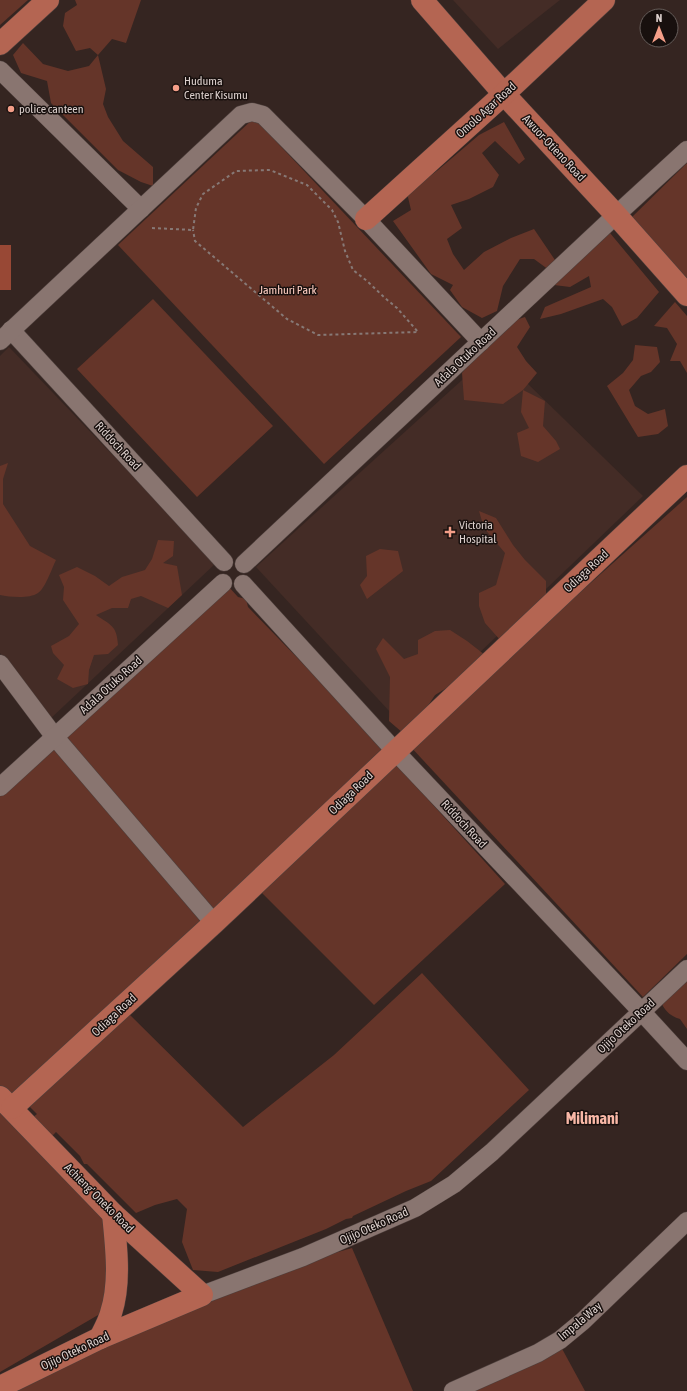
<svg xmlns="http://www.w3.org/2000/svg" width="687" height="1391" font-family="'Asap Condensed',sans-serif">
<style>
.built{fill:#442c26}
.green{fill:#653529}
.water{fill:#984835}
.lines{fill:none;stroke-linecap:round;stroke-linejoin:round}
.minor-casing{stroke:#4e403d;stroke-width:19}
.major-casing{stroke:#4e403d;stroke-width:23}
.path{stroke:#877976;stroke-width:2;stroke-dasharray:3 3;stroke-linecap:butt}
.minor{stroke:#897570;stroke-width:18}
.major{stroke:#b46552;stroke-width:22}
.poi-dot{fill:#f49e88;stroke:#18100e;stroke-width:1.5}
.labels{text-anchor:middle;stroke-width:3;stroke-linejoin:round;paint-order:stroke}
.poi-label{font-size:12px;fill:#dcd0cd;stroke:#18100e;text-anchor:start}
.street-label{font-size:12px;fill:#dcd0cd;stroke:#18100e}
.park-label{font-size:12px;fill:#fdcdc1;stroke:#18100e}
.district-label{font-size:16px;font-weight:bold;fill:#f8b7a6;stroke:#18100e}
</style>
<rect width="100%" height="100%" fill="#352521"/>
<!-- built -->
<g class="built">
<path d="M 453,0 L 560,0 L 498,49 Z"/>
<path d="M 9,347 L 216,563 L 49,720 L 0,653 L 0,356 Z"/>
<path d="M 494,351 L 643,496 L 403,726 L 256,567 Z"/>
</g>
<!-- green -->
<g class="green">
<path d="M 0,0 L 28,0 L 0,25 Z"/>
<path d="M 75,0 L 141,0 L 126,43 L 112,39 L 98,55 L 106,89 L 103,104 L 108,117 L 123,141 L 153,167 L 153,186 L 141,182 L 118,170 L 51,103 L 47,81 L 21,73 L 13,55 L 23,43 L 43,64 L 68,71 L 89,66 L 98,55 L 90,48 L 76,51 L 63,26 L 65,13 L 77,5 Z"/>
<path d="M 254,118 L 461,337 L 324,464 L 118,245 Z"/>
<path d="M 504,122 L 525,159 L 519,164 L 495,141 L 482,153 L 499,175 L 493,187 L 469,199 L 451,205 L 462,228 L 447,239 L 453,254 L 464,270 L 484,252 L 511,238 L 534,229 L 555,260 L 549,270 L 534,259 L 520,259 L 503,286 L 497,311 L 482,318 L 462,307 L 450,290 L 453,285 L 431,274 L 393,221 L 411,210 L 407,193 L 438,170 L 479,135 Z"/>
<path d="M 687,163 L 687,278 L 630,219 Z"/>
<path d="M 610,233 L 659,292 L 637,318 L 622,326 L 612,307 L 603,299 L 561,314 L 540,319 L 545,307 L 591,287 L 589,276 L 570,287 L 554,285 Z"/>
<path d="M 153,299 L 273,426 L 197,497 L 77,369 Z"/>
<path d="M 675,302 L 687,316 L 687,373 L 680,361 L 670,361 L 677,344 L 667,328 L 654,326 Z"/>
<path d="M 525,317 L 530,327 L 517,347 L 526,361 L 537,373 L 523,390 L 545,401 L 543,426 L 556,441 L 560,449 L 538,462 L 521,456 L 517,433 L 529,428 L 521,412 L 523,390 L 503,404 L 464,400 L 462,373 L 500,325 Z"/>
<path d="M 635,345 L 657,347 L 660,362 L 651,372 L 641,376 L 629,390 L 635,406 L 648,414 L 665,409 L 668,426 L 658,434 L 638,437 L 607,386 L 623,373 L 633,360 Z"/>
<path d="M 8,463 L 3,479 L 3,504 L 30,546 L 56,560 C 52,568 45,589 38,593 C 29,599 10,597 0,595 L 0,466 Z"/>
<path d="M 687,497 L 687,954 L 643,997 L 409,745 Z"/>
<path d="M 479,511 L 496,518 L 513,545 L 525,560 L 546,581 L 546,596 L 501,641 L 485,623 L 479,606 L 479,593 L 496,585 L 505,553 L 484,528 Z"/>
<path d="M 158,540 L 174,541 L 173,556 L 163,563 L 177,566 L 182,595 L 168,608 L 141,596 L 131,599 L 128,608 L 112,608 L 96,615 C 110,625 117,625 118,645 L 108,654 L 94,655 L 89,670 L 88,684 L 73,688 L 57,679 L 64,665 L 53,653 L 51,646 L 69,636 L 79,624 L 63,600 L 64,587 L 59,575 L 77,567 L 95,576 L 109,586 L 122,577 L 145,570 L 152,559 Z"/>
<path d="M 380,549 L 398,551 L 403,571 L 367,599 L 360,585 L 367,576 L 366,556 Z"/>
<path d="M 228,586 L 238,597 L 246,599 L 248,607 L 384,747 L 4,1111 L 107,1215 L 105,1311 L 0,1372 L 0,787 Z"/>
<path d="M 450,630 L 467,641 L 485,655 L 463,678 L 435,695 L 420,718 L 403,733 L 389,721 L 390,677 L 376,649 L 383,638 L 404,659 L 418,654 L 418,640 L 435,631 Z"/>
<path d="M 395,763 L 505,884 L 374,1005 L 260,891 Z"/>
<path d="M 422,973 L 529,1090 L 431,1181 L 406,1191 L 353,1216 L 352,1218 L 346,1219 L 326,1229 L 218,1272 L 193,1270 L 182,1242 L 187,1209 L 177,1199 L 155,1205 L 136,1213 L 87,1164 L 84,1164 L 80,1156 L 56,1132 L 51,1137 L 32,1118 L 37,1114 L 27,1104 L 127,1012 L 243,1127 L 334,1055 Z"/>
<path d="M 687,980 L 687,1029 L 680,1019 C 670,1016 665,1011 661,1002 Z"/>
<path d="M 352,1248 L 413,1391 L 7,1391 L 236,1281 Z"/>
<path d="M 560,1345 L 585,1391 L 462,1391 Z"/>
</g>
<!-- water -->
<path class="water" d="M 11,245 L 11,290 L 0,290 L 0,245 Z"/>
<g class="lines">
<defs>
<g id="minor">
<path d="M 0,70 L 141,209"/>
<path d="M 11,330 L 224,562"/>
<path d="M 0,341 L 241,115 L 252,112 L 263,115 L 366,219 L 481,342"/>
<path d="M 244,564 L 616,215 L 687,150"/>
<path d="M 243,584 L 395,751 L 641,1011 L 687,1061"/>
<path d="M 0,664 L 54,736 L 214,923"/>
<path d="M 0,787 L 223,583"/>
<path d="M 202,1295 L 303,1257 L 415,1208 L 454,1184 L 492,1152 L 687,969"/>
<path d="M 453,1391 L 538,1353 L 560,1340 L 583,1321 L 687,1221"/>
</g>
<g id="major">
<path d="M 422,0 L 504,94 L 616,215 L 687,295"/>
<path d="M 0,44 L 48,0"/>
<path d="M 366,219 L 504,94 L 604,0"/>
<path d="M 0,1097 L 113,1214 L 202,1295 L 100,1338 L 0,1387"/>
<path d="M 12,1108 L 214,923 L 687,476"/>
<path d="M 100,1338 C 104,1330 109,1321 111,1313 C 121,1282 116,1245 113,1214"/>
</g>
</defs>
<!-- minor casing -->
<use href="#minor" class="minor-casing"/>
<!-- major casing -->
<use href="#major" class="major-casing"/>
<!-- path -->
<path class="path" d="M 152,228 L 193,230 L 196,208 L 203,194 L 236,171 L 270,170 L 307,185 L 332,210 L 338,222 L 345,251 L 353,270 L 367,281 L 385,298 L 397,308 L 418,332 L 318,335 L 287,319 L 195,241 L 193,230"/>
<!-- minor -->
<use href="#minor" class="minor"/>
<!-- major -->
<use href="#major" class="major"/>
</g>
<!-- markers -->
<g class="poi-dot">
<circle cx="176" cy="88" r="4"/>
<circle cx="11" cy="109" r="4"/>
<path d="M448 526h4v4h4v4h-4v4h-4v-4h-4v-4h4z"/>
</g>
<g class="labels">
<!-- poi labels -->
<g class="poi-label">
<text x="184" y="85">Huduma<tspan x="184" dy="14">Center Kisumu</tspan></text>
<text x="19" y="113">police canteen</text>
<text x="459" y="529">Victoria<tspan x="459" dy="14">Hospital</tspan></text>
</g>
<!-- street labels -->
<g class="street-label">
<text transform="translate(486 110) rotate(-42)" y="4">Omolo Agar Road</text>
<text transform="translate(554 148) rotate(47)" y="4">Awuor-Otieno Road</text>
<text transform="translate(465 357) rotate(-43)" y="4">Adala Otuko Road</text>
<text transform="translate(118 446) rotate(47)" y="4">Riddoch Road</text>
<text transform="translate(586 571) rotate(-43)" y="4">Odiaga Road</text>
<text transform="translate(111 685) rotate(-42)" y="4">Adala Otuko Road</text>
<text transform="translate(351 793) rotate(-44)" y="4">Odiaga Road</text>
<text transform="translate(464 824) rotate(47)" y="4">Riddoch Road</text>
<text transform="translate(114 1015) rotate(-43)" y="4">Odiaga Road</text>
<text transform="translate(626 1026) rotate(-43)" y="4">Ojijo Oteko Road</text>
<text transform="translate(99 1198) rotate(45)" y="4">Achieng' Oneko Road</text>
<text transform="translate(374 1226) rotate(-24)" y="4">Ojijo Oteko Road</text>
<text transform="translate(580 1321) rotate(-40)" y="4">Impala Way</text>
<text transform="translate(75 1351) rotate(-25)" y="4">Ojijo Oteko Road</text>
</g>
<!-- park labels -->
<g class="park-label">
<text x="288" y="294">Jamhuri Park</text>
</g>
<!-- district labels -->
<g class="district-label">
<text x="592" y="1124">Milimani</text>
</g>
</g>
<!-- north arrow -->
<g transform="translate(659 28)"><circle r="19" fill="#18100e" stroke="#665d5a"/>
<path d="M0-3L7 15L0 10L-7 15Z" fill="#f49e88"/>
<text y="-6" font-size="11" font-weight="bold" text-anchor="middle" fill="#dcd0cd">N</text>
</g>
</svg>
